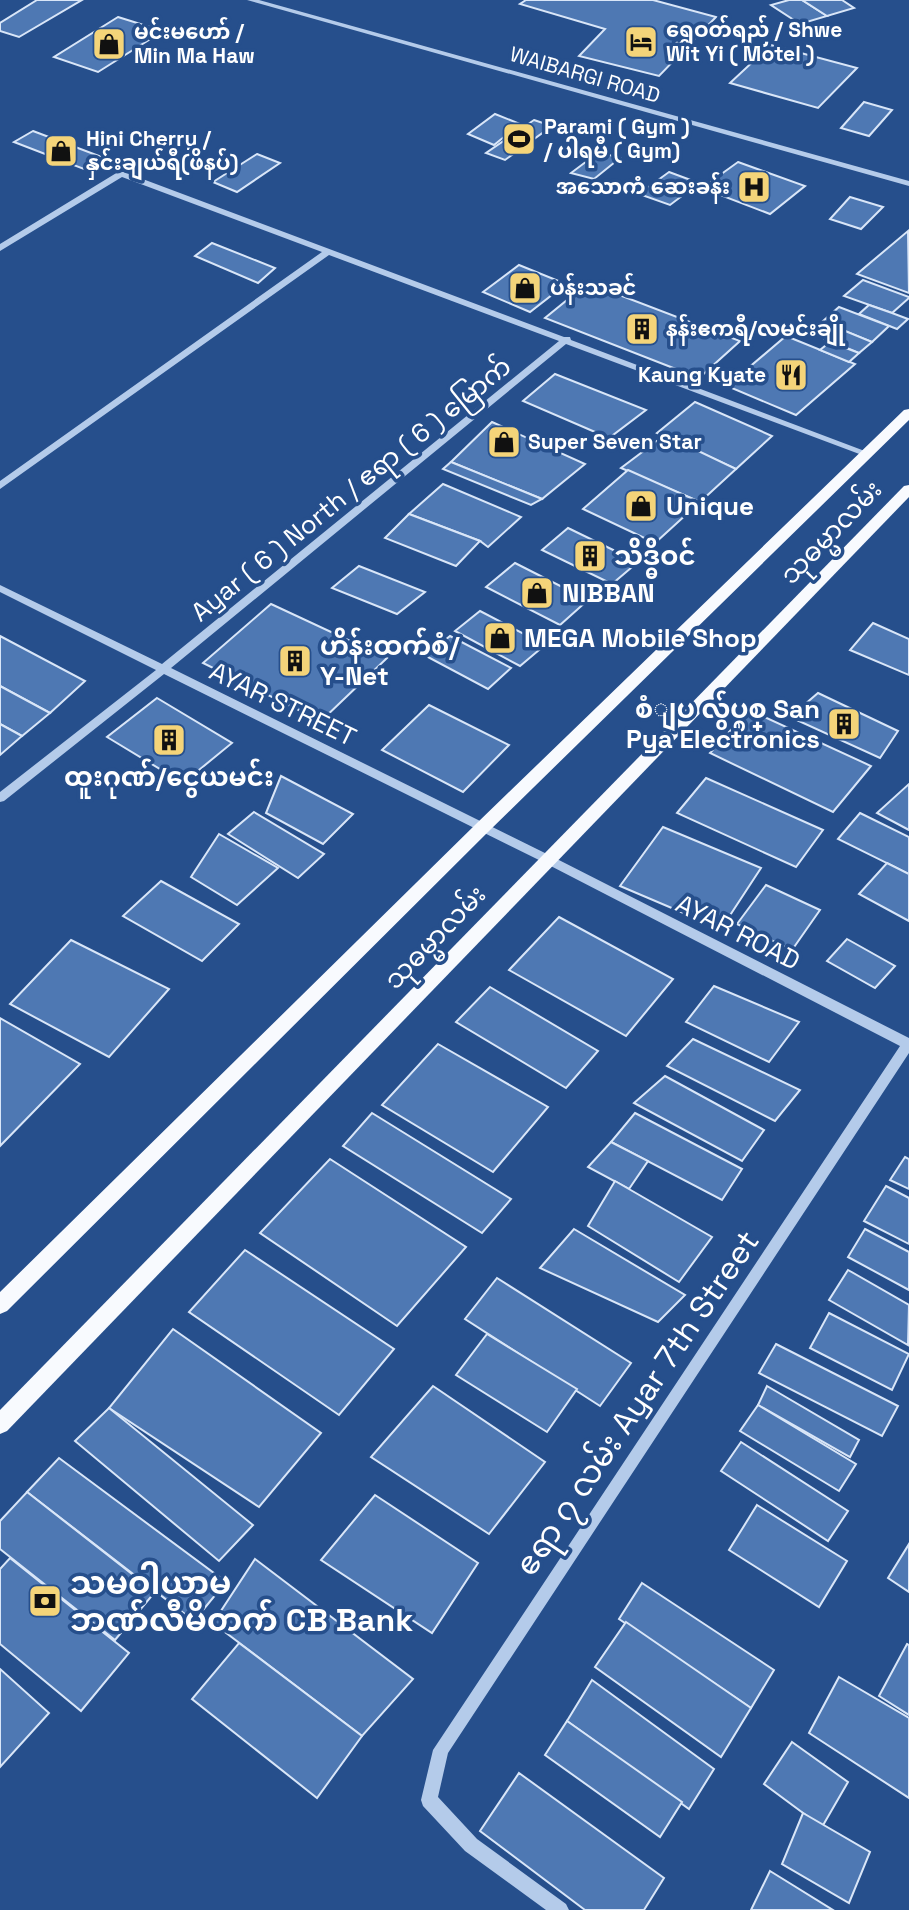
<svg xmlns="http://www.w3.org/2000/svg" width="909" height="1910" font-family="'Space Grotesk','Noto Sans Myanmar',sans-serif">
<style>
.building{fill:#4e78b3;stroke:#d9e6f8;stroke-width:2}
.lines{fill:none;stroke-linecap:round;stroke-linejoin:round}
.minor{fill:#b4cbea;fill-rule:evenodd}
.major{fill:#f8fafe;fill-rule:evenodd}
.labels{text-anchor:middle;stroke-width:7;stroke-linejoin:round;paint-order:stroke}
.far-poi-label{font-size:21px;font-weight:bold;fill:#fff;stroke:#264f8c;text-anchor:start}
.far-street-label{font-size:21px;fill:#fff;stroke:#264f8c}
.street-label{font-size:26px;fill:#fff;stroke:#264f8c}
.poi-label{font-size:26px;font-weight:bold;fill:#fff;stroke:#264f8c;text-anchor:start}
.near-street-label{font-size:32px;fill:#fff;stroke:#264f8c}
.near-poi-label{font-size:32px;font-weight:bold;fill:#fff;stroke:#264f8c;text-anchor:start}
</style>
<rect width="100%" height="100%" fill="#264f8c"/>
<!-- building -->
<g class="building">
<path d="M 37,0 L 82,0 L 19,37 L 0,31 L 0,23 Z"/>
<path d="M 526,0 L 653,0 L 716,17 L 659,76 L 579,56 L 605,29 L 520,4 Z"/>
<path d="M 789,0 L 802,0 L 827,16 L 800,24 L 771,5 Z"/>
<path d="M 802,0 L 842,0 L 854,8 L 827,16 Z"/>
<path d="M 118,17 L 163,31 L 98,72 L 54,57 Z"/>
<path d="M 771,45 L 857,68 L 818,108 L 730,83 Z"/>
<path d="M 864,102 L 892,110 L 869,136 L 841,128 Z"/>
<path d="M 495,114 L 520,124 L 494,145 L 468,134 Z"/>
<path d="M 534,120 L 552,126 L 505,160 L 486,153 Z"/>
<path d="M 33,131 L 107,159 L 89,171 L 14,142 Z"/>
<path d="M 599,152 L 620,158 L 594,179 L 571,173 Z"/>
<path d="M 257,154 L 280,163 L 237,192 L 213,182 Z"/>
<path d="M 738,162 L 805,186 L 770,214 L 702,188 Z"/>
<path d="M 669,172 L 699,183 L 670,205 L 639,194 Z"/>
<path d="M 850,197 L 883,207 L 861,229 L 830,219 Z"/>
<path d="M 908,231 L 909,293 L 857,274 Z"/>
<path d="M 212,243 L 275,268 L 258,283 L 195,256 Z"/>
<path d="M 519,265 L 566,284 L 530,312 L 483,292 Z"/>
<path d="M 863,280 L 909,297 L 909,298 L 892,313 L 844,296 Z"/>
<path d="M 588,283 L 740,341 L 699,378 L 545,318 Z"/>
<path d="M 869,305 L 892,313 L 908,319 L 897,329 L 859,314 Z"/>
<path d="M 839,307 L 889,326 L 872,342 L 822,322 Z"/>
<path d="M 838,328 L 872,342 L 859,353 L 825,339 Z"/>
<path d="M 786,336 L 855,364 L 796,415 L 727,386 Z"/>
<path d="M 830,342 L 859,353 L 849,362 L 820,350 Z"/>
<path d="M 555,374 L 646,410 L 609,438 L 523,401 Z"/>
<path d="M 695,402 L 772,436 L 736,469 L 657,433 Z"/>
<path d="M 492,422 L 585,464 L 542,499 L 451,462 Z"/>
<path d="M 665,435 L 736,469 L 700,502 L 621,468 Z"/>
<path d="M 451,462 L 542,499 L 531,505 L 443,469 Z"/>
<path d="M 628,470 L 700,502 L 655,543 L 583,509 Z"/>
<path d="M 443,484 L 521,517 L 488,547 L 480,541 L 409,514 Z"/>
<path d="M 409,514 L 480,541 L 456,566 L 385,538 Z"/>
<path d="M 568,528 L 638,562 L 612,584 L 542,550 Z"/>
<path d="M 515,563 L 588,600 L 560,625 L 486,587 Z"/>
<path d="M 359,566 L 425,592 L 397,614 L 332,588 Z"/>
<path d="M 271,604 L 387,658 L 321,721 L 203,663 Z"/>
<path d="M 480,611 L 545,645 L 520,666 L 455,631 Z"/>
<path d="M 873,623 L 909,639 L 909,675 L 850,650 Z"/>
<path d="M 0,636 L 85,681 L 50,713 L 0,686 Z"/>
<path d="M 450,636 L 511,668 L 488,689 L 426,656 Z"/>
<path d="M 0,686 L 50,713 L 22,736 L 0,724 Z"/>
<path d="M 818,693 L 898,731 L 880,758 L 790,717 Z"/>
<path d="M 157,698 L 232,743 L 183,783 L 107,737 Z"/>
<path d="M 429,705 L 509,745 L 463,792 L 382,750 Z"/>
<path d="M 749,710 L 871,766 L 833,812 L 710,753 Z"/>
<path d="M 0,724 L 22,736 L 0,755 Z"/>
<path d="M 281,776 L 353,814 L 323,844 L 266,813 Z"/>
<path d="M 706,778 L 823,830 L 796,867 L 677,813 Z"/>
<path d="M 909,784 L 909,830 L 877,813 Z"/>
<path d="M 254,812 L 324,854 L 298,878 L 228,834 Z"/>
<path d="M 860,813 L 909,837 L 909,874 L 838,839 Z"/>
<path d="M 663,827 L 761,868 L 721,929 L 620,886 Z"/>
<path d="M 219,834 L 278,868 L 237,905 L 191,877 Z"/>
<path d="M 887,863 L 909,874 L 909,921 L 859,894 Z"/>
<path d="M 161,881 L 239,924 L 202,961 L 123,916 Z"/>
<path d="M 766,885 L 820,910 L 792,950 L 737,924 Z"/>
<path d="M 559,917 L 673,979 L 626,1036 L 509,970 Z"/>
<path d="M 847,939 L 895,966 L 875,988 L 827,961 Z"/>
<path d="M 71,940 L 169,989 L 109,1057 L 10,1004 Z"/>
<path d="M 714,986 L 799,1022 L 769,1062 L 686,1022 Z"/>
<path d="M 490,987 L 598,1051 L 566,1088 L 456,1022 Z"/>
<path d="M 0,1018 L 80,1064 L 0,1146 Z"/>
<path d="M 693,1039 L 800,1090 L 775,1121 L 667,1066 Z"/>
<path d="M 438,1044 L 548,1107 L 493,1172 L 382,1105 Z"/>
<path d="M 665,1076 L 764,1130 L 742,1161 L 634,1103 Z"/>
<path d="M 372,1113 L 511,1199 L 482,1233 L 343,1146 Z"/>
<path d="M 635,1113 L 742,1169 L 722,1200 L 611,1142 Z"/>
<path d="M 611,1142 L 648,1161 L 629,1189 L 588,1167 Z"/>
<path d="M 905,1157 L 909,1159 L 909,1189 L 890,1180 Z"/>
<path d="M 330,1159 L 466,1247 L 397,1326 L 260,1233 Z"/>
<path d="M 615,1181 L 712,1237 L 679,1282 L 588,1226 Z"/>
<path d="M 886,1186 L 909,1198 L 909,1244 L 864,1221 Z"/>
<path d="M 574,1229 L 685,1295 L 658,1322 L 540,1268 Z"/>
<path d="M 865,1229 L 909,1252 L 909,1290 L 848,1257 Z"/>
<path d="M 245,1250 L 394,1349 L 339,1415 L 189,1312 Z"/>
<path d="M 848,1270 L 909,1305 L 908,1345 L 829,1300 Z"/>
<path d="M 497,1278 L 631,1363 L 600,1406 L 465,1319 Z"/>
<path d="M 829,1313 L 909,1354 L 892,1390 L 810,1348 Z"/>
<path d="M 173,1329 L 321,1433 L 259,1507 L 109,1408 Z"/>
<path d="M 487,1334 L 577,1389 L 547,1432 L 456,1375 Z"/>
<path d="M 776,1344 L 898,1406 L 882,1436 L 759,1373 Z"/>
<path d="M 433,1386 L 545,1462 L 489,1534 L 371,1457 Z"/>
<path d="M 767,1386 L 859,1440 L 850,1457 L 758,1405 Z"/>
<path d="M 758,1405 L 856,1464 L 839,1491 L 740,1431 Z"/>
<path d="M 109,1408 L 253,1525 L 219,1561 L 75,1441 Z"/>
<path d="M 741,1442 L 848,1511 L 828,1541 L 721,1471 Z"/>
<path d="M 59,1458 L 226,1582 L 194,1621 L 27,1492 Z"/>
<path d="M 27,1492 L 155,1592 L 115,1640 L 0,1549 L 0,1521 Z"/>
<path d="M 375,1495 L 478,1563 L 432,1633 L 321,1560 Z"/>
<path d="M 757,1505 L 847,1561 L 819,1607 L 729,1550 Z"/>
<path d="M 909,1544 L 909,1592 L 888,1578 Z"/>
<path d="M 10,1558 L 129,1653 L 81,1711 L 0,1644 L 0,1569 Z"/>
<path d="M 255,1559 L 413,1679 L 362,1736 L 213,1623 Z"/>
<path d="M 642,1583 L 774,1670 L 751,1708 L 619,1619 Z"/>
<path d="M 626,1622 L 751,1708 L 721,1757 L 595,1667 Z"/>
<path d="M 239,1643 L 362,1736 L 317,1798 L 192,1699 Z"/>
<path d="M 907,1644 L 909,1645 L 909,1715 L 879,1696 Z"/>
<path d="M 0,1669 L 49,1713 L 0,1767 Z"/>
<path d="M 839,1677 L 909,1718 L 909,1798 L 809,1733 Z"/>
<path d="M 592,1680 L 714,1769 L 689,1809 L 567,1721 Z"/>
<path d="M 567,1721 L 682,1802 L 660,1837 L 545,1755 Z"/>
<path d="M 792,1742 L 848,1782 L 822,1827 L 764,1784 Z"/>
<path d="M 519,1773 L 664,1878 L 644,1910 L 585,1910 L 480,1831 Z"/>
<path d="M 803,1813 L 870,1852 L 849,1903 L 782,1864 Z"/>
<path d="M 770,1871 L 833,1910 L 751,1910 Z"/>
</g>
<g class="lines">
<!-- minor -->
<g class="minor">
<path d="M 247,0 L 259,0 L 909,181 L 909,186 Z"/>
<path d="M 118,172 L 124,172 L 564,337 L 570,337 L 571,340 L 870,453 L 868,455 L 862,455 L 566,344 L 171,668 L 551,856 L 909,1038 L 909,1053 L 448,1753 L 438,1797 L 477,1839 L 566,1904 L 569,1910 L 546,1910 L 465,1851 L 423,1806 L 421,1800 L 433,1750 L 900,1046 L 543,862 L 164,674 L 4,801 L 0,802 L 0,792 L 156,670 L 0,592 L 0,585 L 162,664 L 559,341 L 329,255 L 0,489 L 0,481 L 322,252 L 122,177 L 0,251 L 0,244 Z"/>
</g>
<!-- major -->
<g class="major">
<path d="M 909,409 L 909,420 L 488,832 L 7,1311 L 0,1314 L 0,1292 L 476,824 L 904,410 Z"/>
<path d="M 909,485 L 909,497 L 7,1431 L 0,1434 L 0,1410 L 904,486 Z"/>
</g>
</g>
<!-- icons -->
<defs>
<symbol id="hotel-square" viewBox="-11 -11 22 22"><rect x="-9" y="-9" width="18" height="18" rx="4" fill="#f4d479" stroke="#264f8c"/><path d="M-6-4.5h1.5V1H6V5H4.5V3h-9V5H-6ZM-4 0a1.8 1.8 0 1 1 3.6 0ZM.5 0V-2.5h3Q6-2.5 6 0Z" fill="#111"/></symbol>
<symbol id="shop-square" viewBox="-11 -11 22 22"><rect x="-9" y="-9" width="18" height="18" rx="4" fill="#f4d479" stroke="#264f8c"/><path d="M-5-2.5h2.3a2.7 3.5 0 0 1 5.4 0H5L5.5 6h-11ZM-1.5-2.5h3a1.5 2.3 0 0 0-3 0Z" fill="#111"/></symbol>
<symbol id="stadium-square" viewBox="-11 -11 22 22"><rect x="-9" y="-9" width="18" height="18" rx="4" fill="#f4d479" stroke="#264f8c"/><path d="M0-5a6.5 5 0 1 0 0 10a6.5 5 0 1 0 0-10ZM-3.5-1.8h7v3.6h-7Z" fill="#111"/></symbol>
<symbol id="hospital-square" viewBox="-11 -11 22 22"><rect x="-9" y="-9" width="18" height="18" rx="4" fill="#f4d479" stroke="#264f8c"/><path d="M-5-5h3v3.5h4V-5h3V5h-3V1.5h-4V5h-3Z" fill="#111"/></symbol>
<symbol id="building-square" viewBox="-11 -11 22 22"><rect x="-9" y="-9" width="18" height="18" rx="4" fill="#f4d479" stroke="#264f8c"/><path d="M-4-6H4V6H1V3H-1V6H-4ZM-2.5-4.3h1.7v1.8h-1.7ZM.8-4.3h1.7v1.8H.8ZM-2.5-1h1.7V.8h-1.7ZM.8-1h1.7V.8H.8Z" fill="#111"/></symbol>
<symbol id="restaurant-square" viewBox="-11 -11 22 22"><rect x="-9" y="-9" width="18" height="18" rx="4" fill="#f4d479" stroke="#264f8c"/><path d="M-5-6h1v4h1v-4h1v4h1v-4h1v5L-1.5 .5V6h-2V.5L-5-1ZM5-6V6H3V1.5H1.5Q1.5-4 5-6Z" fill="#111"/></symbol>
<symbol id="bank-square" viewBox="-11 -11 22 22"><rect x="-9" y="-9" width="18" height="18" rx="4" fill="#f4d479" stroke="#264f8c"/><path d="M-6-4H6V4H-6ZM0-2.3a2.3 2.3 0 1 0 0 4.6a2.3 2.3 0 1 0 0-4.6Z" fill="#111"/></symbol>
</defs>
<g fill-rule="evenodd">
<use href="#hotel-square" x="622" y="23" width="38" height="38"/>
<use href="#shop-square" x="90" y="25" width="38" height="38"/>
<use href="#stadium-square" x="500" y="120" width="38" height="38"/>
<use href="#shop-square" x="42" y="132" width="38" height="38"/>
<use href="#hospital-square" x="735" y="168" width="38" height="38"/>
<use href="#shop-square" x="506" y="269" width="38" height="38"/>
<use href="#building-square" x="623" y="310" width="38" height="38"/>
<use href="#restaurant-square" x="772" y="356" width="38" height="38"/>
<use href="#shop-square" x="485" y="423" width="38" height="38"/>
<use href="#shop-square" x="622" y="487" width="38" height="38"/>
<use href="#building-square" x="571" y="537" width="38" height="38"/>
<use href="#shop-square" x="518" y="574" width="38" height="38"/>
<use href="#shop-square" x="481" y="619" width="38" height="38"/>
<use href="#building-square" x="276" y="642" width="38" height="38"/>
<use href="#building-square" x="825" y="705" width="38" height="38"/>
<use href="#building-square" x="150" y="721" width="38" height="38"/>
<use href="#bank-square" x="26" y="1582" width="38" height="38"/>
</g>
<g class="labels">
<!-- far-poi labels -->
<g class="far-poi-label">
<text x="666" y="37">ရွှေဝတ်ရည် / Shwe<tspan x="666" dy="24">Wit Yi ( Motel )</tspan></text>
<text x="134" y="39">မင်းမဟော် /<tspan x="134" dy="24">Min Ma Haw</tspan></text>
<text x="544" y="134">Parami ( Gym )<tspan x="544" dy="24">/ ပါရမီ ( Gym)</tspan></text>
<text x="86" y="146">Hini Cherry /<tspan x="86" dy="24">နှင်းချယ်ရီ(ဖိနပ်)</tspan></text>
<text x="730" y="194" text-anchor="end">အသောကံ ဆေးခန်း</text>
<text x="550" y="295">ပန်းသခင်</text>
<text x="666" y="336">နန်းဧကရီ/လမင်းချို</text>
<text x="766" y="382" text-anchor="end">Kaung Kyate</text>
<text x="528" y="449">Super Seven Star</text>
</g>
<!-- far-street labels -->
<g class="far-street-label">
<text transform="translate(585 75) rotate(16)" y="7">WAIBARGI ROAD</text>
</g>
<!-- street labels -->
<g class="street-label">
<text transform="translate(351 489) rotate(-39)" y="9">Ayar ( 6 ) North / ဧရာ ( 6 ) မြောက်</text>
<text transform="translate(831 532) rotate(-46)" y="9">သုဓမ္မာလမ်း</text>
<text transform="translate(283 704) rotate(26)" y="9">AYAR STREET</text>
<text transform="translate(738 932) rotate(27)" y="9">AYAR ROAD</text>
<text transform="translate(435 937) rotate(-46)" y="9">သုဓမ္မာလမ်း</text>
</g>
<!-- poi labels -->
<g class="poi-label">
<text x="666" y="515">Unique</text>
<text x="614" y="565">သိဒ္ဓိဝင်</text>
<text x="562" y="602">NIBBAN</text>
<text x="524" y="647">MEGA Mobile Shop</text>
<text x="320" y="655">ဟိန်းထက်စံ/<tspan x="320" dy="30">Y-Net</tspan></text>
<text x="820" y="718" text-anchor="end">စံျပ လ်ွပ္စစ္ San<tspan x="820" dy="30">Pya Electronics</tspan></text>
<text x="169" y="786" text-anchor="middle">ထူးဂုဏ်/ငွေယမင်း</text>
</g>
<!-- near-street labels -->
<g class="near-street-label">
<text transform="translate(637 1403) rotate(-56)" y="11">ဧရာ ၇ လမ်း Ayar 7th Street</text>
</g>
<!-- near-poi labels -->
<g class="near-poi-label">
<text x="70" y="1594">သမဝါယာမ<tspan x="70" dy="37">ဘဏ်လီမိတက် CB Bank</tspan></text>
</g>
</g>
</svg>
